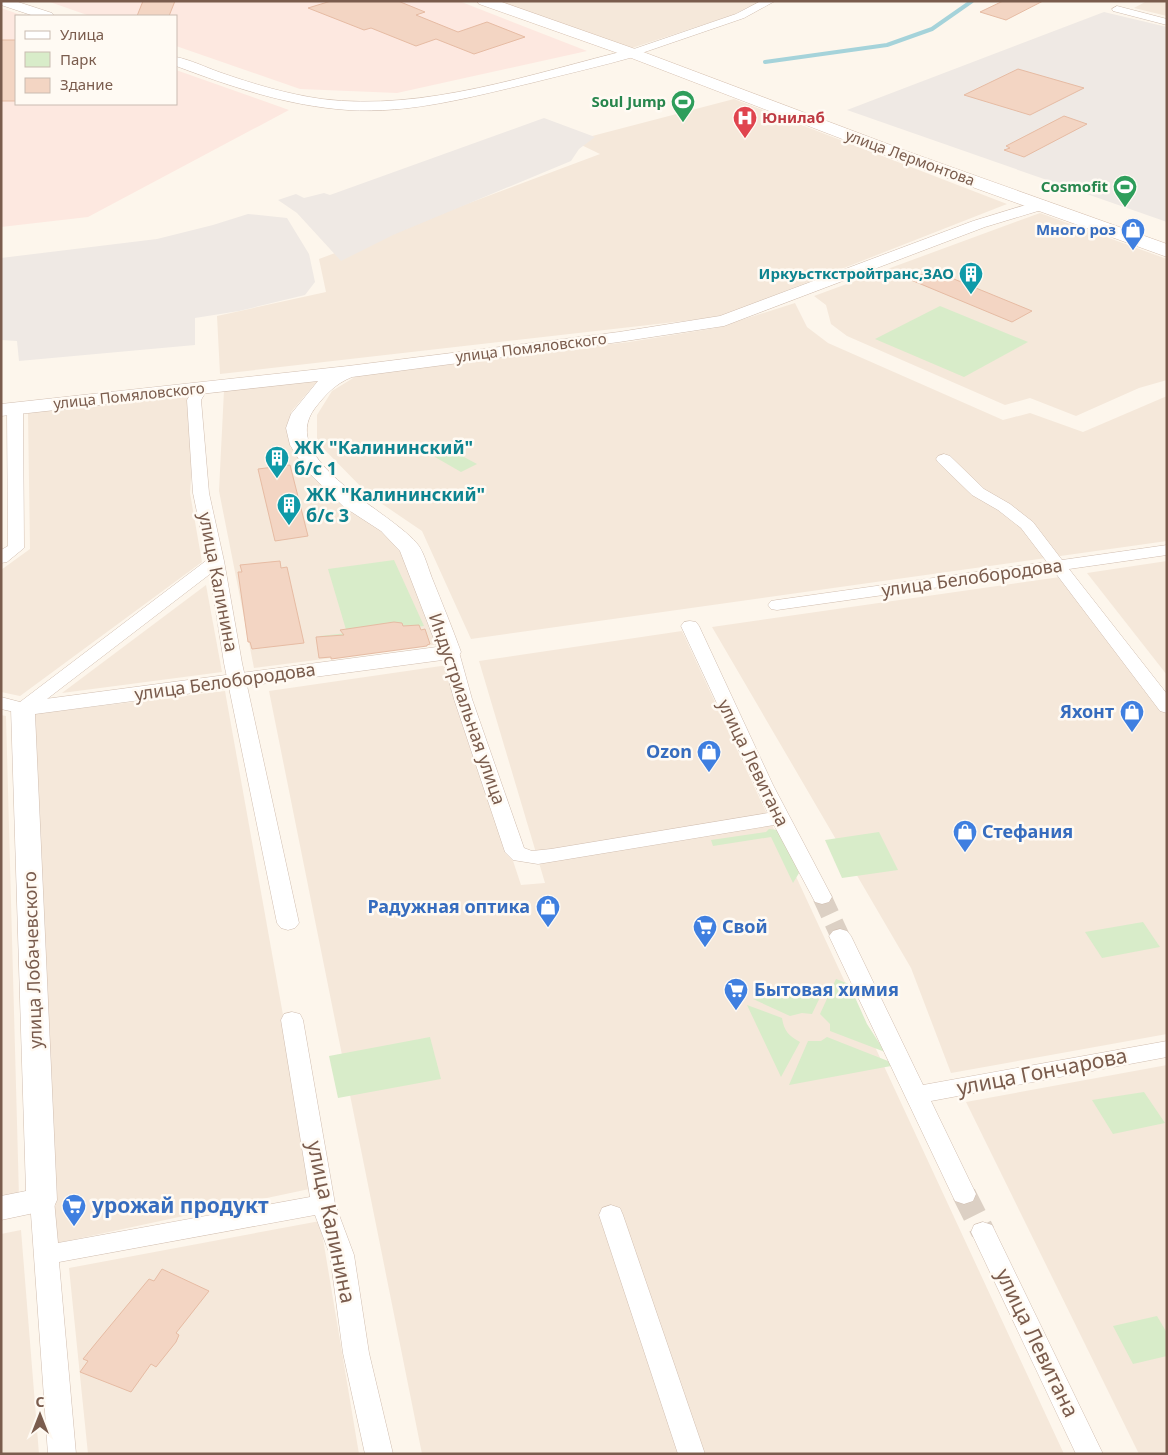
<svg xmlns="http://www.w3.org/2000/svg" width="1168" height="1455" font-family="'Noto Sans',sans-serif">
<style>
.residential{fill:#f5e8da}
.commercial{fill:#fde8e0}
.industrial{fill:#efe9e4}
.green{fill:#d8ecc9}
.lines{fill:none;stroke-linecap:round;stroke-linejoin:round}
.stream{stroke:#a5d3da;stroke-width:4}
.building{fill:#f3d5c3;stroke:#e6bba3}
.minor-tunnel-far1{stroke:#dcd0c4;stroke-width:19;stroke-dasharray:19 9;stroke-linecap:butt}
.minor-tunnel{stroke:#dcd0c4;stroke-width:24;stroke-dasharray:24 12;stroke-linecap:butt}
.minor-casing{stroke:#d1beb0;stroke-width:1}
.tertiary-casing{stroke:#d1beb0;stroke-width:1}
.secondary-casing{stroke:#d6c0b0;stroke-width:1}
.minor{fill:#fff;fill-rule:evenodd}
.tertiary{fill:#fff;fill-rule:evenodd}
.secondary{fill:#fff;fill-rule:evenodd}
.labels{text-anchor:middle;stroke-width:5;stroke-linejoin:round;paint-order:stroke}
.far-leisure-label{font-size:15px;font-weight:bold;fill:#27864d;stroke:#fffaf3;text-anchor:end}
.far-health-label{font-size:15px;font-weight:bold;fill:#be3a42;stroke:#fffaf3;text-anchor:start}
.far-street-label{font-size:15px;fill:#7a5c4d;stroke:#fffaf3}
.far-shop-label{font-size:15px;font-weight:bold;fill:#366cbe;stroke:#fffaf3;text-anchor:end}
.far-culture-label{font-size:15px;font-weight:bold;fill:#0d838f;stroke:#fffaf3;text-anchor:end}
.culture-label{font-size:18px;font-weight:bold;fill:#0d838f;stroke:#fffaf3;text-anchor:start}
.street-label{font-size:18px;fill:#7a5c4d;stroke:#fffaf3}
.shop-label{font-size:18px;font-weight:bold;fill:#366cbe;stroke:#fffaf3;text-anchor:end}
.near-street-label{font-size:21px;fill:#7a5c4d;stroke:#fffaf3}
.near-shop-label{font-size:21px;font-weight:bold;fill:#366cbe;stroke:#fffaf3;text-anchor:start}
</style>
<rect width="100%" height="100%" fill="#fdf6ec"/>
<!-- residential -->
<g class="residential">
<path d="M 494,1 L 760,1 L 733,15 L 632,48 Z"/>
<path d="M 1147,1 L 1167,1 L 1167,16 L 1134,8 Z"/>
<path d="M 734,99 L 1007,204 L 719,317 L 220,374 L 217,316 L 326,292 L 319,259 L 600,154 L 573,141 Z"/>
<path d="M 1040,213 L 1167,259 L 1167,380 L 1139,388 L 1076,416 L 1030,398 L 1005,405 L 847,336 L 831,324 L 826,305 L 814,296 Z"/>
<path d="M 795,303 L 807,327 L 828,343 L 1003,420 L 1030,413 L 1083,432 L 1167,396 L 1167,541 L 471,639 L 422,531 L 369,495 L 317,442 L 317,415 L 332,391 L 363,372 L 629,342 L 716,328 Z"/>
<path d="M 320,378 L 291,412 L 290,447 L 345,504 L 395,539 L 440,644 L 254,668 L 219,491 L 224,390 Z"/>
<path d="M 197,393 L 190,493 L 202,562 L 20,696 L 1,692 L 1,570 L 30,549 L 28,413 Z"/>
<path d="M 1167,561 L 1167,675 L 1087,573 Z"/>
<path d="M 1060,577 L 1167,707 L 1167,1034 L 951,1073 L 911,968 L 712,627 Z"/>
<path d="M 206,585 L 222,672 L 62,693 Z"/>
<path d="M 682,631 L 1064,1454 L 422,1454 L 269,691 L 448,665 L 521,885 L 545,883 L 479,661 Z"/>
<path d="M 225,691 L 314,1188 L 53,1244 L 33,714 Z"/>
<path d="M 1,715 L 6,716 L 19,1197 L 1,1200 Z"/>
<path d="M 1167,1065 L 1167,1454 L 1139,1454 L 966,1102 Z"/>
<path d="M 320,1221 L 359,1454 L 88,1454 L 69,1268 Z"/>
<path d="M 21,1230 L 39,1454 L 1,1454 L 1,1234 Z"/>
</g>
<!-- commercial -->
<g class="commercial">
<path d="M 47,1 L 459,1 L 587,51 L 397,93 L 300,89 L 176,46 L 176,16 L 90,16 Z"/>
<path d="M 1,8 L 24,16 L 16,16 L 16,104 L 176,104 L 176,70 L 289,110 L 88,217 L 1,227 Z"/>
</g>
<!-- industrial -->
<g class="industrial">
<path d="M 1104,12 L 1167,27 L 1167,222 L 847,110 Z"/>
<path d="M 544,118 L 595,137 L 579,149 L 571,161 L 393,235 L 341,261 L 297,213 L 278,200 L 296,194 L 304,198 L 324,193 L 330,195 Z"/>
<path d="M 248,214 L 287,218 L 309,254 L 315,282 L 305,295 L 239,311 L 195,318 L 195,345 L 19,361 L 17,341 L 1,340 L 1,258 L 157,239 L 213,225 Z"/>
</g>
<!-- green -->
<g class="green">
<path d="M 940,306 L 1028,342 L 964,377 L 875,339 Z"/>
<path d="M 451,450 L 477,464 L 461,472 L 435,457 Z"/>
<path d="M 394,560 L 424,626 L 320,640 L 320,636 L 347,633 L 328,569 Z"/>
<path d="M 769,829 L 778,830 L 783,836 L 799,873 L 793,883 L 771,837 L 713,846 L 711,840 L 766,832 Z"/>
<path d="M 879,832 L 898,870 L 842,878 L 825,840 Z"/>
<path d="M 1143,922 L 1160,947 L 1102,958 L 1085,932 Z"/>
<path d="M 836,979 L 849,984 L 867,1024 L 885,1052 L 830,1031 L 830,1024 L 820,1014 Z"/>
<path d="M 823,991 L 812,1014 L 802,1013 L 790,1016 L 753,999 Z"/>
<path d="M 747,1005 L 782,1018 C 784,1031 789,1036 800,1042 L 781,1077 Z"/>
<path d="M 430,1037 L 441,1079 L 338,1098 L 329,1056 Z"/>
<path d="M 827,1037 L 888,1061 L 891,1066 L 789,1085 L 808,1041 L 821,1041 Z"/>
<path d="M 1144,1092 L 1165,1123 L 1113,1134 L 1092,1100 Z"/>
<path d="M 1157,1316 L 1167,1333 L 1167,1356 L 1133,1364 L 1113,1326 Z"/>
</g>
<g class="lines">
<!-- stream -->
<path class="stream" d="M 765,62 L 887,45 L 932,29 L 972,1"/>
</g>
<!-- building -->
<g class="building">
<path d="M 143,1 L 175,1 L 169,16 L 137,16 Z"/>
<path d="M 331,1 L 398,1 L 425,12 L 416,15 L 458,32 L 487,22 L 525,37 L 474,54 L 436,39 L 416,46 L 371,28 L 364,30 L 308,8 Z"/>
<path d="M 1003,1 L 1043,1 L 1006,20 L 980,12 Z"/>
<rect x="1" y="40" width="15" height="61"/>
<path d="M 1018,69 L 1084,88 L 1030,115 L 964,95 Z"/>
<path d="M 1064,116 L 1087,124 L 1024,157 L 1004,150 L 1010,148 L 1006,146 Z"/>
<path d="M 932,270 L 1032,311 L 1012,322 L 911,280 Z"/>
<path d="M 290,465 L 308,536 L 275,541 L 258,469 Z"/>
<path d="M 280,561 L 281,568 L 287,567 L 304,643 L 252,649 L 250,642 L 248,642 L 238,572 L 242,572 L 240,565 Z"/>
<path d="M 394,622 L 402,623 L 403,626 L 419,625 L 421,630 L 425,629 L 430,644 L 427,645 L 427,646 L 331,659 L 331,657 L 319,658 L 316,637 L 344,635 L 340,630 Z"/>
<path d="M 162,1269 L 209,1291 L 176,1333 L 179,1335 L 176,1342 L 156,1367 L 151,1364 L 131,1392 L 80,1372 L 88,1361 L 83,1359 L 96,1343 L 149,1279 L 154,1281 Z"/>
</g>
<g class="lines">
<!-- minor-tunnel-far1 -->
<path class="minor-tunnel-far1" d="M 822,897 L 840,936"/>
<!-- minor-tunnel -->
<path class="minor-tunnel" d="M 964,1194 L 983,1232"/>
<defs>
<g id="minor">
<path d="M 761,1 L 775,1 L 744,18 L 636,55 L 632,56 L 627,53 L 628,51 L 736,14 Z"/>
<path d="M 1117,6 L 1167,19 L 1167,25 L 1113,11 L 1112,9 Z"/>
<path d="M 201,384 L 206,385 L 208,388 L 201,400 L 209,493 L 224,561 L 242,663 L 299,923 L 295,928 L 288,930 L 281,928 L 277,923 L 224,663 L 210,574 L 30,712 L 23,714 L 1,709 L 1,697 L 20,702 L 207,560 L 193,493 L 187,400 L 196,385 Z"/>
<path d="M 15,403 L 20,405 L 23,408 L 24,548 L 7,562 L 1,563 L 1,550 L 8,546 L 7,408 L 10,405 Z"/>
<path d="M 944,454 L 950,456 L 984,489 L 1010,504 L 1033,522 L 1062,560 L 1167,545 L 1167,555 L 1069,569 L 1167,694 L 1167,713 L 1160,711 L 1054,571 L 777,610 L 771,609 L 768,605 L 771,601 L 777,600 L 1047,562 L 1021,528 L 998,510 L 972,495 L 938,462 L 936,459 L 938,456 Z"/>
<path d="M 690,621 L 696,622 L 699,626 L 773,785 L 832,897 L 829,902 L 822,904 L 815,902 L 774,825 L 538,864 L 513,860 L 505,852 L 454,699 L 441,652 L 444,648 L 450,647 L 456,648 L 459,652 L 472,699 L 524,848 L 532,851 L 551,849 L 768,813 L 681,626 L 684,622 Z"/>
<path d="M 840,929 L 847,931 L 851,936 L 923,1085 L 1167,1041 L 1167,1057 L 931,1101 L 976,1194 L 973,1201 L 964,1204 L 955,1201 L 829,936 L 833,931 Z"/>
<path d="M 292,1012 L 300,1014 L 303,1020 L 335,1204 L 354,1255 L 369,1353 L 393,1454 L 365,1454 L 343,1353 L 330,1255 L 315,1215 L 59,1262 L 76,1454 L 48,1454 L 30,1200 L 33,1193 L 42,1190 L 51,1193 L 54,1200 L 58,1243 L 310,1197 L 281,1020 L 284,1014 Z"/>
<path d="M 611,1205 L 620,1208 L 623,1215 L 705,1454 L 678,1454 L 599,1215 L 602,1208 Z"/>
<path d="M 983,1222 L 992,1225 L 1103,1454 L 1076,1454 L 971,1232 L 974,1225 Z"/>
</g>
<g id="tertiary">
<path d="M 1,1 L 15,1 L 52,13 L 54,16 L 34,16 L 1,5 Z"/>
<path d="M 632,49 L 637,50 L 639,53 L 637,56 C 602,66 566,74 531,83 C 471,97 410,114 348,110 C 288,106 232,87 176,66 L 176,57 C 191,60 205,67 219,72 C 253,84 287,94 322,99 C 425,112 533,73 632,49 Z"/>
<path d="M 1042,200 L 1048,202 L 1050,205 L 1048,208 L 985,227 L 724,326 L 619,342 L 352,377 C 335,384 326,394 315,408 C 275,461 394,512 419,546 C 425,555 428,568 432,578 C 442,603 452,627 461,652 L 458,657 L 450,659 L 35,714 L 57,1200 L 53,1209 L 1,1220 L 1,1196 L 26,1191 L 11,708 L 15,703 L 437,647 L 400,551 L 381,531 L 344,507 L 305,469 L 290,445 L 286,428 L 291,414 L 318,381 L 1,416 L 1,404 L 348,366 L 619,332 L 720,316 L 973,221 Z"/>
</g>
<path id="secondary" d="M 477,1 L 499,1 L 638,50 L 909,152 L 1167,244 L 1167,257 L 897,160 L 626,56 L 479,4 Z"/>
</defs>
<!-- minor casing -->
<use href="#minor" class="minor-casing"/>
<!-- tertiary casing -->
<use href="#tertiary" class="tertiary-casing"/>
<!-- secondary casing -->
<use href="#secondary" class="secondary-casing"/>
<!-- minor -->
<use href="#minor" class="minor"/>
<!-- tertiary -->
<use href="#tertiary" class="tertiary"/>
<!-- secondary -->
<use href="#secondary" class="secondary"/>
</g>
<!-- icons -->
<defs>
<symbol id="stadium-pin" viewBox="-11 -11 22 30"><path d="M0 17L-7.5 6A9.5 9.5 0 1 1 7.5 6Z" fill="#2e9e5b" stroke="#fffaf3"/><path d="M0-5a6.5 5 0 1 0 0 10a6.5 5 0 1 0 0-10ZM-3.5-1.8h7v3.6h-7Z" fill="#fff"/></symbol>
<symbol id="hospital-pin" viewBox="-11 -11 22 30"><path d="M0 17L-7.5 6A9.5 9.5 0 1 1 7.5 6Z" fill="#e0444e" stroke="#fffaf3"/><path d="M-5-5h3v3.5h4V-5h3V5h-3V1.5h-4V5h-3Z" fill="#fff"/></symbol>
<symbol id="shop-pin" viewBox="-11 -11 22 30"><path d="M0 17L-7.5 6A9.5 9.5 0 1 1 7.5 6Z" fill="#3f7fe0" stroke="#fffaf3"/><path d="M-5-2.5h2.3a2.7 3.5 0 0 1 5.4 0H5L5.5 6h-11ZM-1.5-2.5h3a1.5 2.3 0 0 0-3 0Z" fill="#fff"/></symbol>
<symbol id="building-pin" viewBox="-11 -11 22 30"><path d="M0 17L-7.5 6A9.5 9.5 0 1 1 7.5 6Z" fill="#0f9aa8" stroke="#fffaf3"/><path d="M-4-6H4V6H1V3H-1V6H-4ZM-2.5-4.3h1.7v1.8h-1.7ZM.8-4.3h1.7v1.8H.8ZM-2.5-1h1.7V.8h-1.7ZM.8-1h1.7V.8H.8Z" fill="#fff"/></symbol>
<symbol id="supermarket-pin" viewBox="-11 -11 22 30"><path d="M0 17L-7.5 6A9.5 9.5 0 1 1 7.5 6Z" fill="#3f7fe0" stroke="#fffaf3"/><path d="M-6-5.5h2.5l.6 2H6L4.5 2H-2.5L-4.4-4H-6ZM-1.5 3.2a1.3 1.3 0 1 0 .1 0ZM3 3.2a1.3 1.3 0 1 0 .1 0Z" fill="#fff"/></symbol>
</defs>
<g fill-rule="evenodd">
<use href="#stadium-pin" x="669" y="88" width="28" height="38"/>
<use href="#hospital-pin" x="731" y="104" width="28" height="38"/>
<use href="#stadium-pin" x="1111" y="173" width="28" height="38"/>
<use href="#shop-pin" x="1119" y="216" width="28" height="38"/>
<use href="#building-pin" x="957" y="260" width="28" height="38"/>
<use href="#building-pin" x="263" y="444" width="28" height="38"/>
<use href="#building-pin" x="275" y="491" width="28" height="38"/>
<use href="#shop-pin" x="1118" y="698" width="28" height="38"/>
<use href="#shop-pin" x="695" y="738" width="28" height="38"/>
<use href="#shop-pin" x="951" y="818" width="28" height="38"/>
<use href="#shop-pin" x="534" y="893" width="28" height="38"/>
<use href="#supermarket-pin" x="691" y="913" width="28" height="38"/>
<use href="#supermarket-pin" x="722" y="976" width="28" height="38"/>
<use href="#supermarket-pin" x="60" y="1192" width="28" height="38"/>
</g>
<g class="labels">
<!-- far-leisure labels -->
<g class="far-leisure-label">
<text x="666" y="107">Soul Jump</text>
<text x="1108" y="192">Cosmofit</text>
</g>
<!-- far-health labels -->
<g class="far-health-label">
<text x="762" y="123">Юнилаб</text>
</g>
<!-- far-street labels -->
<g class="far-street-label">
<text transform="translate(910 158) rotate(20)" y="5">улица Лермонтова</text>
<text transform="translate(531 348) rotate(-7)" y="5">улица Помяловского</text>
<text transform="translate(129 396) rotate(-6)" y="5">улица Помяловского</text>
</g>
<!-- far-shop labels -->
<g class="far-shop-label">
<text x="1116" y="235">Много роз</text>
</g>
<!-- far-culture labels -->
<g class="far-culture-label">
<text x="954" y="279">Иркуьсткстройтранс,ЗАО</text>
</g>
<!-- culture labels -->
<g class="culture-label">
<text x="294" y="454">ЖК "Калининский"<tspan x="294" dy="21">б/с 1</tspan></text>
<text x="306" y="501">ЖК "Калининский"<tspan x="306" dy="21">б/с 3</tspan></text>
</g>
<!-- street labels -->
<g class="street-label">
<text transform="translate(972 578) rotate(-8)" y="6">улица Белобородова</text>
<text transform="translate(218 582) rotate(79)" y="6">улица Калинина</text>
<text transform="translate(225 682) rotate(-8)" y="6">улица Белобородова</text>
<text transform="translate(467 709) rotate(71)" y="6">Индустриальная улица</text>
<text transform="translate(753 763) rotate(64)" y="6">улица Левитана</text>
<text transform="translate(33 960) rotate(-92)" y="6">улица Лобачевского</text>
</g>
<!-- shop labels -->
<g class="shop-label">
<text x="1114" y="718">Яхонт</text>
<text x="692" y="758">Ozon</text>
<text x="982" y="838" text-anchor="start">Стефания</text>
<text x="530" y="913">Радужная оптика</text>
<text x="722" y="933" text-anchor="start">Свой</text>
<text x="754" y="996" text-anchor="start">Бытовая химия</text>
</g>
<!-- near-street labels -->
<g class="near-street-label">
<text transform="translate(1042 1072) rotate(-11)" y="7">улица Гончарова</text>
<text transform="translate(331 1222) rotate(78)" y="7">улица Калинина</text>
<text transform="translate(1037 1343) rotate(64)" y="7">улица Левитана</text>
</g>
<!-- near-shop labels -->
<g class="near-shop-label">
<text x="92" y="1213">урожай продукт</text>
</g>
</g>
<!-- border -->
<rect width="1168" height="1455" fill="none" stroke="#7a5c4d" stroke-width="5"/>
<!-- legend -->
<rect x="15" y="15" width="162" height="90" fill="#fffaf3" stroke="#cabbb1"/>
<rect x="25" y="31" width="25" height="8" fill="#ffffff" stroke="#cabbb1"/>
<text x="60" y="40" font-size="15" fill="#7a5c4d">Улица</text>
<rect x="25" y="52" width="25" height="15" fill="#d8ecc9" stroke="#cabbb1"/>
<text x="60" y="65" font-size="15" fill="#7a5c4d">Парк</text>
<rect x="25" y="78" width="25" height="15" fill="#f3d5c3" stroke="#cabbb1"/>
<text x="60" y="90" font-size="15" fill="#7a5c4d">Здание</text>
<!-- north arrow -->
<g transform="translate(40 1415)" stroke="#fffaf3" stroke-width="4" paint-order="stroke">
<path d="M0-4L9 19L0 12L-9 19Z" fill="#7a5c4d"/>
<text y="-8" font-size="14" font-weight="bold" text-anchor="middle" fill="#7a5c4d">С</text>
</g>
</svg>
